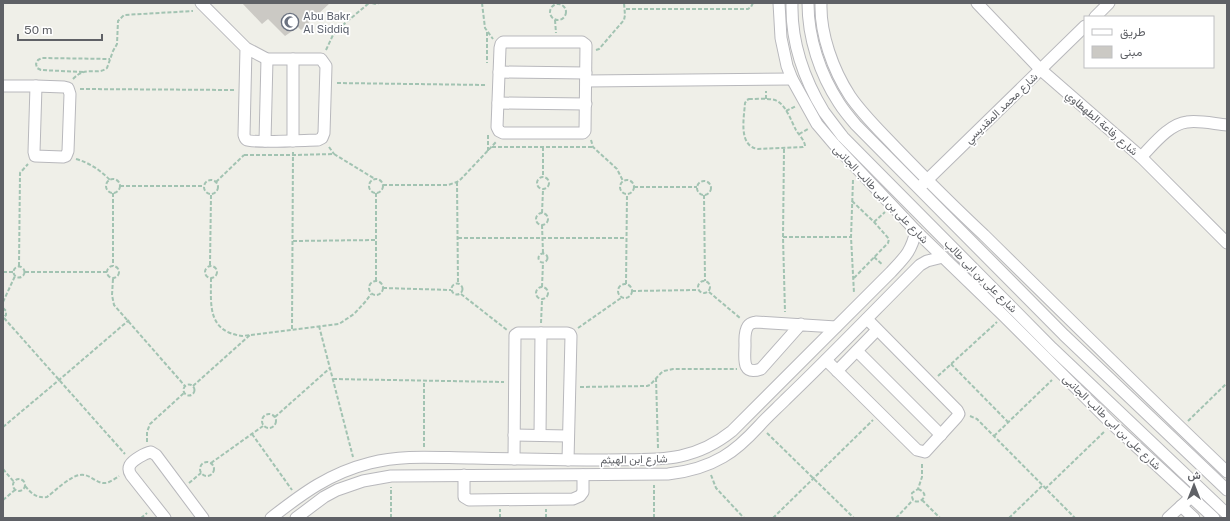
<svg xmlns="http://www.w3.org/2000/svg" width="1230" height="521" font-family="'Public Sans',Vazirmatn,sans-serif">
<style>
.building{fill:#cbc9c4}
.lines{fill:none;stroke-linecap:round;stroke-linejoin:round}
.minor-casing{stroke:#b8b8bc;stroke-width:13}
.path{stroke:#a2c3b2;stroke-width:2;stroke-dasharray:4 2;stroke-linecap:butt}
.minor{stroke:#fff;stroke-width:11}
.labels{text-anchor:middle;stroke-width:3.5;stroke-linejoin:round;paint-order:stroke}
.worship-label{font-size:11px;fill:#5b616d;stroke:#fff;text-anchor:start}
.street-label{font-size:11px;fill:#5f6166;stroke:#fff}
</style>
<rect width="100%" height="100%" fill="#efefe8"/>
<!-- building -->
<path class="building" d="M 242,3 L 330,3 L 301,30 L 298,27 L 285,36 L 268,19 L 262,24 Z"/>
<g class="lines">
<defs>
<g id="minor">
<path d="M 201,3 L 246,48 L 267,59 L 321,59 L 326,66 L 324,133 L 322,138 L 318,140 C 309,140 252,143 247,140 C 245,139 245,138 244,135 L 246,48"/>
<path d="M 779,3 L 781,38 L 787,66 L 792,79 L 817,124 L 834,144 L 916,231 L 1004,316 L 1112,424 L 1214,518"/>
<path d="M 792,3 C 791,41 804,79 824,112 C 830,120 836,128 843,137 L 1052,348 L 1227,514"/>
<path d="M 808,3 C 808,38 820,74 839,103 C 844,111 850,118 856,125 L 1064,335 L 1227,490"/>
<path d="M 821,3 C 820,34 833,70 850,96 C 863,115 880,131 896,148 C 925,178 954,207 984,235 C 1065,315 1145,394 1227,472"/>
<path d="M 977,3 L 1040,69 L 1141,157 L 1227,243"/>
<path d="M 1095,17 L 1109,3"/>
<path d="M 503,42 L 582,42 L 586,45 L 585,131 L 583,133 L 503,133 L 499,131 L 497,127 L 500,48 L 501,44 Z"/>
<path d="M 293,59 L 293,141"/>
<path d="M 499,72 L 586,73"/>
<path d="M 586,81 L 792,79"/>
<path d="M 3,86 L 36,86"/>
<path d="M 36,86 L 64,87 L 68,88 L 70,94 L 68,151 L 66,156 L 63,157 L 35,156 L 34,152 Z"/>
<path d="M 498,103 L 586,104"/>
<path d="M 265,141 L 267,59"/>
<path d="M 1141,157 C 1153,145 1169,124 1187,122 C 1199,120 1215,124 1227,125"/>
<path d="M 922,185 L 1085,26"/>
<path d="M 801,324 L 761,369 C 741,376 745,358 745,345 C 745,339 744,332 748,326 C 750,323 752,323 756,322 L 836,327"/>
<path d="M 857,351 L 941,435"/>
<path d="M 826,360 L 917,450 L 925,452 L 957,417 L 959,414 L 957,410 L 867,319"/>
<path d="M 837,371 L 877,330"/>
<path d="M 514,435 L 568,436"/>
<path d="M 540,435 L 541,333"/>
<path d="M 514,459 L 515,335 L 518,333 L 567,333 L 570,334 L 571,336 L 568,460"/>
<path d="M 464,475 L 464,497 L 469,500 L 573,499 L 580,496 L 583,492 L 583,475"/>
<path d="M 1181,506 L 1194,518"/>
<path d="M 165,518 L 131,475 C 129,472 128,469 130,465 C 133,460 145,453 151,452 L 156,455 L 203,518"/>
<path d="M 271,518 C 303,493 330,473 370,463 C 404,454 439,458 473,458 C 517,459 562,460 606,460 C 655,459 691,464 732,431 L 891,272 C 905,257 911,252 916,231"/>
<path d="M 296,518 L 324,497 L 337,490 L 363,481 L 391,476 L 668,474 C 687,472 706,467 723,457 C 737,449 748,438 759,426 C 767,417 776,409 785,400 C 831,356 875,310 920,265 L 927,261 L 943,257"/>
<path d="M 1168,518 L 1191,497"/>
</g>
</defs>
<!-- minor casing -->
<use href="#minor" class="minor-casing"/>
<!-- path -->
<g class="path">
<path d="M 372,3 L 376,4 L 379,3"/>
<path d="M 408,3 L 413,3"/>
<path d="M 482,3 L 485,28 L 493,39"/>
<circle cx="558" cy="12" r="8"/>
<path d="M 626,9 L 748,9 L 751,7 L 753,3"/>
<path d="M 555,20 L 556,33"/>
<path d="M 487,32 L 487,63"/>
<path d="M 326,50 L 333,35 L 337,30 L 369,3"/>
<path d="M 596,50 L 599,49 L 624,20 L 625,15 L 624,3"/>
<path d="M 83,72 L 41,70 L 37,68 L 36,64 L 38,60 L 42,58 L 110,59"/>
<path d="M 73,79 C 86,65 97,76 107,68 L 113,51 L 117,44 L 118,21 L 124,15 L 193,11"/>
<path d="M 337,83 L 487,85"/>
<path d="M 80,89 L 235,90"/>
<path d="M 749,99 C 757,99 767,98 775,100 C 786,104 791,121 796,130 C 799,135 805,141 805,146 L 803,147 L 758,149 C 738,146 744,118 745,103 L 747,100 Z"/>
<path d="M 766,99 L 766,91"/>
<path d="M 786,111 L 796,106"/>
<path d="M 799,134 L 808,129"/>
<path d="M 488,135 L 488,151"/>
<path d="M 591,140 L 593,147 L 617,169 L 623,181"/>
<path d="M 329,147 L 334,154"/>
<path d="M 492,147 L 593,147"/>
<path d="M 543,147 L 543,177"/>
<path d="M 784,149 L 783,237 L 785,312"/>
<path d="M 244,155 L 293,155 L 334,154 L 375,179"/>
<path d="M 76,159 C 90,163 100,170 110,180"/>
<circle cx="543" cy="183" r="6"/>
<circle cx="376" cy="186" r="7"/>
<circle cx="113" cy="186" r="7"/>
<circle cx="211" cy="187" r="7"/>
<path d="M 853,180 L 851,237 L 854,293"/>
<circle cx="627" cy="187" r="7"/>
<circle cx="704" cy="188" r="7"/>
<path d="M 216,182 L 244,155"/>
<path d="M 457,182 L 458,283"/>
<path d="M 383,185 L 448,185 L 457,182 L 461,179 L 496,142"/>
<path d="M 120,186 L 203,186"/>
<path d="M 634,187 L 697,187"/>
<path d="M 113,193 L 113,266"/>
<path d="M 704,195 L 705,281"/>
<path d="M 852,201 L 874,222 L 889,239 L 888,243 L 853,279"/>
<circle cx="542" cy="219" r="6"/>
<path d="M 542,213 L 543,190"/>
<path d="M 874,222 L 885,212"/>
<path d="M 542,225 L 543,253"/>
<path d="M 783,237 L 851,237"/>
<path d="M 458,238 L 626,238"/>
<path d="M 293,241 L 376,240"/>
<circle cx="543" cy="258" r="4.5"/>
<path d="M 874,257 L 883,265"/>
<path d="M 210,265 L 211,195"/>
<circle cx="113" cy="272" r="6"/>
<circle cx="211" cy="272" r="6"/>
<path d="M 19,266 L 20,173 L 28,164"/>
<circle cx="19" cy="272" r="5.5"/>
<path d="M 3,272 L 13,272"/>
<path d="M 25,272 L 107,272"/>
<path d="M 211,278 C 211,305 207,331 242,336 L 339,324 L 354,314 L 366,301 L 371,294"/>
<path d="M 113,279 L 112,295 L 114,305 L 185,386"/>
<circle cx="704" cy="287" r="6"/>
<path d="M 376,281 L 376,193"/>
<circle cx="376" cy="288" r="7"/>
<circle cx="457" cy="289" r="5.5"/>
<circle cx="625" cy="291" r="7"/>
<path d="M 626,284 L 627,194"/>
<circle cx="542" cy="293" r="6"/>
<path d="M 542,287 L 543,263"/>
<path d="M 383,288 L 451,290"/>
<path d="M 632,291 L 698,290"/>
<path d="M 709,292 L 740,318"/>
<path d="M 461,294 L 507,330"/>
<path d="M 3,302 L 15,276"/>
<path d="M 3,308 L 6,311 L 6,315 L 3,318"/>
<path d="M 4,318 L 125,454"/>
<path d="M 541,323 L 542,300"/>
<path d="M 319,326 L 353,457"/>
<path d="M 578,328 L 621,298"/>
<path d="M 292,329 L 293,152"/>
<path d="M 951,364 L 1008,422"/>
<path d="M 938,376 L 997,322"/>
<path d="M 656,378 L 658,448"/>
<path d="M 333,379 L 504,382"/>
<circle cx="189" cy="390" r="5.5"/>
<path d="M 193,386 L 250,335"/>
<path d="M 580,387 L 647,386 L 650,385 L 661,373 L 664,371 L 673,369 L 737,369"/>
<circle cx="269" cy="421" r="7"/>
<path d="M 970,416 L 977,419 L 1075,518"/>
<path d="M 275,417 L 330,368"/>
<path d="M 1188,421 L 1227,383"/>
<path d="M 3,427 L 59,380 L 129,320"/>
<path d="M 767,433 L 854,518"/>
<path d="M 252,434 L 292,490"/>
<path d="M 994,436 L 1052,380"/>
<path d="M 147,442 L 147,432 L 150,424 L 184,393"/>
<path d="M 424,447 L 424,380"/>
<circle cx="207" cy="469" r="7"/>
<path d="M 211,463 L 263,426"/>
<path d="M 3,469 L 14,482"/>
<path d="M 711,475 L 716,488 L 744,518"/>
<circle cx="19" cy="485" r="6"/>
<path d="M 189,483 L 201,473"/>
<path d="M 25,486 C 32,494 36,498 47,497 C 55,491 70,476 80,475 C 91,473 98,487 109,482 C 112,481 116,478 119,476"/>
<path d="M 918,489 C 936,496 910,511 912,493 L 918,489 L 922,477 L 922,462"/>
<path d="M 1045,489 L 1105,431"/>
<path d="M 3,500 L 15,490"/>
<path d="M 922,500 L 940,518"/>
<path d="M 141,518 L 147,513"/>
<path d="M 391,518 L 391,487"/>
<path d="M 500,518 L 500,509"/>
<path d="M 546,518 L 546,509"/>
<path d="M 654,518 L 654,485"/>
<path d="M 773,518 L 873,420"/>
<path d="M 896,518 L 913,500"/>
<path d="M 1009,518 L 1042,486"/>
</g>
<!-- minor -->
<use href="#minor" class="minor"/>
</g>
<!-- icons -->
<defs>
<symbol id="mosque-ring" viewBox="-11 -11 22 22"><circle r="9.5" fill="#fff" stroke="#6b7280" stroke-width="1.5"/><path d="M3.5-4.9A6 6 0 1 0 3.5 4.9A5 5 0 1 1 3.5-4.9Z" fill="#6b7280"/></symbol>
</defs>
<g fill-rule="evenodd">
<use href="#mosque-ring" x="280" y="12" width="20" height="20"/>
</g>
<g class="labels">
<!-- worship labels -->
<g class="worship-label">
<text x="303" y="20">Abu Bakr<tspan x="303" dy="13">Al Siddiq</tspan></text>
</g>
<!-- street labels -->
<g class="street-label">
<text transform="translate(1001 108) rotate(-44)" y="4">شارع محمد المقديسي</text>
<text transform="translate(1102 123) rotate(41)" y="4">شارع رفاعة الطهطاوي</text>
<text transform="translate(881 194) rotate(46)" y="4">شارع على بن ابى طالب الجانبى</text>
<text transform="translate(981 276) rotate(45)" y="4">شارع على بن ابى طالب</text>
<text transform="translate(1112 422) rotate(44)" y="4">شارع على بن ابى طالب الجانبى</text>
<text transform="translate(634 459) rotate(-1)" y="4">شارع ابن الهيثم</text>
</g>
</g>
<!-- border -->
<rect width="1230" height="521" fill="none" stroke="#5f6166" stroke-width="8"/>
<!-- legend -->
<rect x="1084" y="16" width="130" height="52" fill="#ffffff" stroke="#bfc0c2"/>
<rect x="1092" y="29" width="20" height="6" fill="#ffffff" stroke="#bfc0c2"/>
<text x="1120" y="36" font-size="12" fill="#5f6166">طريق</text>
<rect x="1092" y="46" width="20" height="12" fill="#cbc9c4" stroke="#bfc0c2"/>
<text x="1120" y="56" font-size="12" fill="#5f6166">مبنى</text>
<!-- north arrow -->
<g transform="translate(1194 485)" stroke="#ffffff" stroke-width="3" paint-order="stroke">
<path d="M0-3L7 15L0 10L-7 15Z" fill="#5f6166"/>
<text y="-6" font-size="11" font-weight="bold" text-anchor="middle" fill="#5f6166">ش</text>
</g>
<!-- scale -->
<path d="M18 34v6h84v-6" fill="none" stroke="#5f6166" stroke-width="2"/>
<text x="24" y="34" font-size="12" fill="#5f6166" stroke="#ffffff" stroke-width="3" paint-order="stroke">50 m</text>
</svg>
